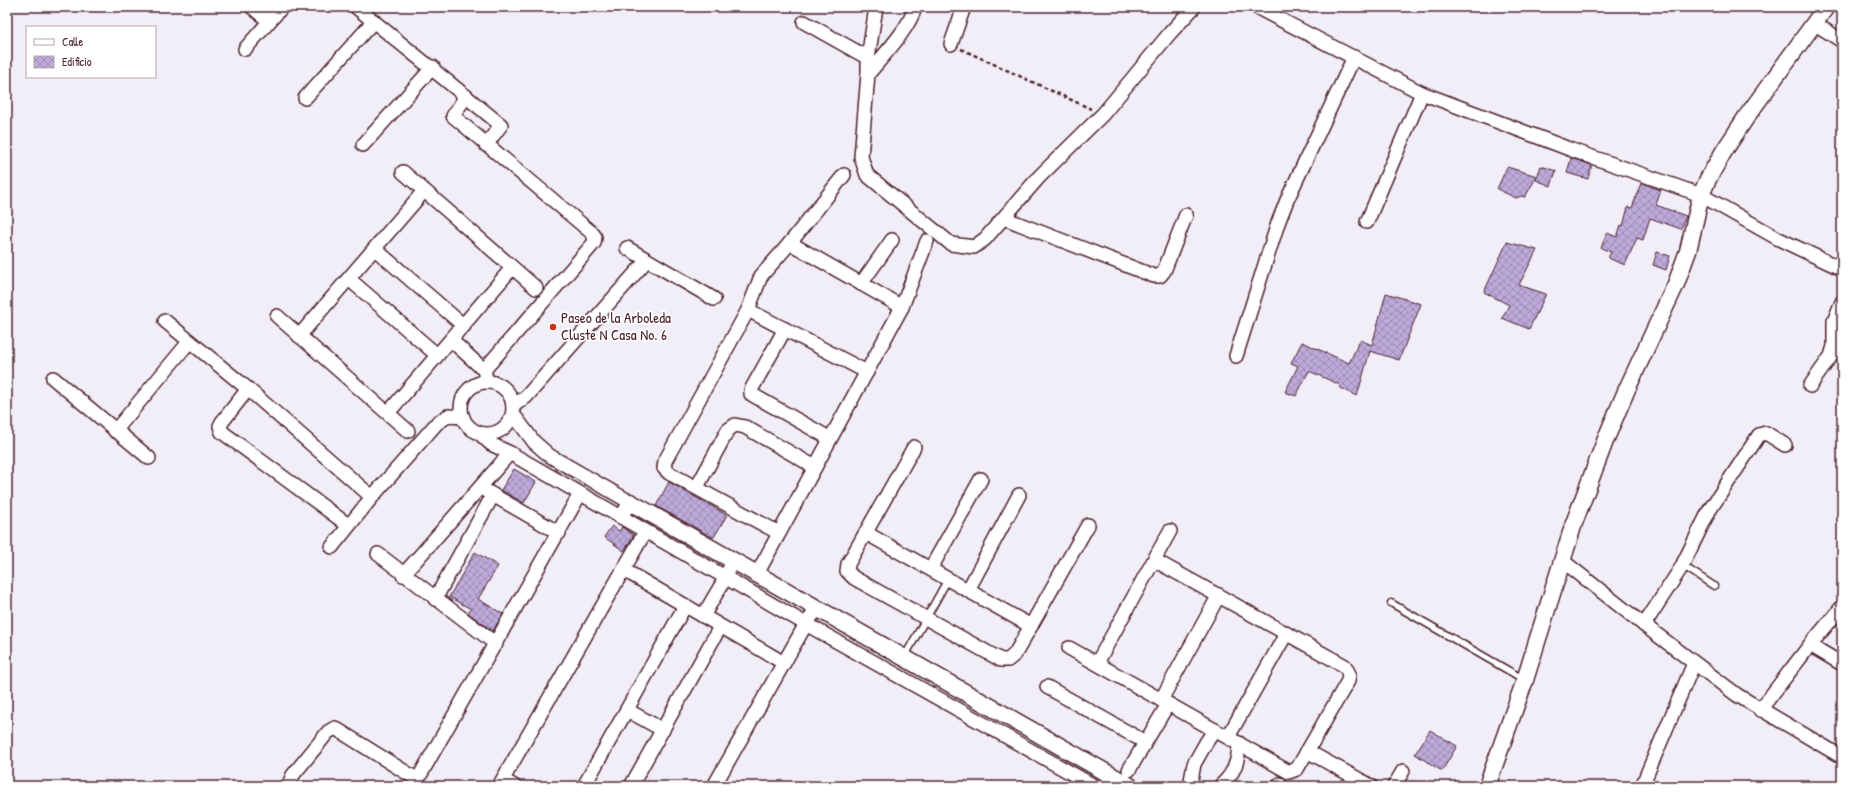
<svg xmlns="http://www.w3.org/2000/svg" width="1849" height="793" font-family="'Patrick Hand',sans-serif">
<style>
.building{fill:url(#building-cross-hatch);stroke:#4a1f2b}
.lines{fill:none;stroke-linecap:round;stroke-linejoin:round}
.service-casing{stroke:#4a1f2b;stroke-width:9}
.minor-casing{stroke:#4a1f2b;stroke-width:16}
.tertiary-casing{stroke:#4a1f2b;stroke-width:19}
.path{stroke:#4a1f2b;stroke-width:2.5;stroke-dasharray:4 3;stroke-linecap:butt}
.service{stroke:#fff;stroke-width:6}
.minor{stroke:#fff;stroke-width:13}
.tertiary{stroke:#fff;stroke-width:16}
.poi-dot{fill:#c8321e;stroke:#fff;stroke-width:1.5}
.labels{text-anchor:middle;stroke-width:3.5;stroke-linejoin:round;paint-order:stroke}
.poi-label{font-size:15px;fill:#4a1f2b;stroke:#fff;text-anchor:start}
</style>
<defs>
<pattern id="building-cross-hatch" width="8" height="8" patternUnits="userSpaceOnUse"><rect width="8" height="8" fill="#bdaada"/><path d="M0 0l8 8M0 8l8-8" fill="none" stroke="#9c8ab1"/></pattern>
</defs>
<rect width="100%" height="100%" fill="#f2eef8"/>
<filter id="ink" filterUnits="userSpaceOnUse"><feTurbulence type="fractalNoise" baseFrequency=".025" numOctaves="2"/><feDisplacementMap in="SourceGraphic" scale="8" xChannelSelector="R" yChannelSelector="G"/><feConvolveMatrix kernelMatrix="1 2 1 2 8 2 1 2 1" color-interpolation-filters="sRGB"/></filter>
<g filter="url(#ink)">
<!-- building -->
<g class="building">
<path d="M 1571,158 L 1592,165 L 1588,179 L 1567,173 Z"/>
<path d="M 1541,166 L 1556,171 L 1551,186 L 1536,180 Z"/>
<path d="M 1507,167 L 1537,176 L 1525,197 L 1521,196 L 1516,198 L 1497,189 Z"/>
<path d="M 1641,183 L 1661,190 L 1656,205 L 1686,216 L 1681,229 L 1650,218 L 1643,240 L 1637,238 L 1625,265 L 1608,258 L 1611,252 L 1601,248 L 1607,233 L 1617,237 L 1621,225 L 1623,226 L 1628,207 L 1632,208 Z"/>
<path d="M 1507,242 L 1537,250 L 1519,285 L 1546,294 L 1529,329 L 1502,318 L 1509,305 L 1484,292 Z"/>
<path d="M 1657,252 L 1670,256 L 1666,270 L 1653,265 Z"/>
<path d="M 1386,293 L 1421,304 L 1399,360 L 1370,351 L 1357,396 L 1339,387 L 1340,385 L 1309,371 L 1296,396 L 1285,392 L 1298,366 L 1291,363 L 1302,342 L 1349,363 L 1360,340 L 1372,345 Z"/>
<path d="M 514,469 L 536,482 L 524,503 L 501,490 Z"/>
<path d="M 669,482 L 727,515 L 714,537 L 712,537 L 656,506 Z"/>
<path d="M 612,526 L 619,531 L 622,527 L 634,535 L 624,551 L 604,537 Z"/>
<path d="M 475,552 L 498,566 L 478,599 L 503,614 L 493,631 L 468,613 L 471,609 L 449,597 Z"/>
<path d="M 1430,730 L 1457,746 L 1442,771 L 1415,754 Z"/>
</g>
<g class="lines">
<defs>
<g id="service">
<path d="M 1682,565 L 1714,586"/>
<path d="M 1391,603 L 1525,680"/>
<path d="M 905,656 L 948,579"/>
</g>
<g id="minor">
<path d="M 252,7 L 269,21"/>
<path d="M 356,7 L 501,125 L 486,145"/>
<path d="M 874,7 L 875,14 L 868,58 L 868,74 L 861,157 L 867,175 L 951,244 L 974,247 L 985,239 L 1040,176 L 1103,114 L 1170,33 L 1194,7"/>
<path d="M 1256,7 L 1422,93 L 1572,150 L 1701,195 L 1779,239 L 1842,269"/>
<path d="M 804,22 L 868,58"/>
<path d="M 1814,23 L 1842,41"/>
<path d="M 951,44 L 964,7"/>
<path d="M 245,49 L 282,7"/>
<path d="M 868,74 C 882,57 910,28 915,7"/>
<path d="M 466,96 L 453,116 L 592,233 L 595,237 L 594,243 L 484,370 L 487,382"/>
<path d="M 305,98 L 374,21"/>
<path d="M 363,145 L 433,67"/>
<path d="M 403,172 L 536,288"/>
<path d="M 1004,218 L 1154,276 L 1160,276 L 1164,271 L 1186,215"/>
<path d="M 1367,222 L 1422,93"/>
<path d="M 790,243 L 902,307"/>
<path d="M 627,248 L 714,299"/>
<path d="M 375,249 L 464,326"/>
<path d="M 349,279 L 437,355"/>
<path d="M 861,284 L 892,240"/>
<path d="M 748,310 L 867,372"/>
<path d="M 277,316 L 408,431"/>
<path d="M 165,321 L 248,389 L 372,497"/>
<path d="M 785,329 L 751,390 L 751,394 L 829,438"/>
<path d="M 299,336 L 424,191"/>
<path d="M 451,340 L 484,370"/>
<path d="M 1236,356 L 1278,223 L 1287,200 L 1354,57"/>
<path d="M 53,378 L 149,458"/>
<circle cx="487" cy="408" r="26"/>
<path d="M 1810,386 L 1831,356 L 1834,346 L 1834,321 L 1842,302"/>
<path d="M 248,389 L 222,422 L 220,426 L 222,432 L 348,525"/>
<path d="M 513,406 L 526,397 L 647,260"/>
<path d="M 388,413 L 512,268"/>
<path d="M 115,431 L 189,342"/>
<path d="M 479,433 L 491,444 L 510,453 L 621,517 L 630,502 L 550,456 L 534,442 L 513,414"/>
<path d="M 914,447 L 848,564 L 847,571 L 854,578 L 1001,660 L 1008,660 L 1015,654 L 1088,525"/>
<path d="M 697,487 L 728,430 L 735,425 L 745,427 L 815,467"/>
<path d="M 486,491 L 559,533"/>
<path d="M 621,517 L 806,624 L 1094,786"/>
<path d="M 779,533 L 669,473 L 664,468 L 665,461 L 748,310 L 761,276 L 790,243 L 844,175"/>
<path d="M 866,533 L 1031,626"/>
<path d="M 332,547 L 372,497 L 437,423 L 448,416 L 463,417"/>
<path d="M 378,554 L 496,644"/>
<path d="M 1563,561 L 1644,625 L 1737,695 L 1842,757"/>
<path d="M 931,568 L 981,479"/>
<path d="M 624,570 L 784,663"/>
<path d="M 757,574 L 902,307 L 927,241"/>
<path d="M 403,575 L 510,453"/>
<path d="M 968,590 L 1019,495"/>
<path d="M 435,599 L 493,495"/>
<path d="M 703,616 L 726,577 L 729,569"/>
<path d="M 1644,625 L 1681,568 L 1709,511 L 1759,435 L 1766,433 L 1785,445"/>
<path d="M 1810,645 L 1842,664"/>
<path d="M 1069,648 L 1289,772 L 1297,769 L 1348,681 L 1349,674 L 1345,666 L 1154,560"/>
<path d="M 1097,663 L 1170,531"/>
<path d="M 1047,687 L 1145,742"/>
<path d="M 1161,700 L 1219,595"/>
<path d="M 627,710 L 663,730"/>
<path d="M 1760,710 L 1810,645 L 1842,607"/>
<path d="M 1228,737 L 1286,634"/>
<path d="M 1307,751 L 1371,786"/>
<path d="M 1129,770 L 1168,704"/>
<path d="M 503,780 L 514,786"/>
<path d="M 292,786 L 290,782 L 293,775 L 328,732 L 335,728 L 418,780"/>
<path d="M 414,786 L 580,494"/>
<path d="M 499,786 L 645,532"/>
<path d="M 584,786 L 685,606"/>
<path d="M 631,786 L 720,627"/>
<path d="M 714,786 L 806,624 L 817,609"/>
<path d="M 1190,786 L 1194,764 L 1207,741 L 1215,730"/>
<path d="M 1220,786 C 1234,775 1239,760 1239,743"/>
<path d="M 1279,786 L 1280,784"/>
<path d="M 1394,786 L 1403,771"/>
<path d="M 1642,786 L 1694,663"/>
</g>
<g id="tertiary">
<path d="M 630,502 L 1130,786"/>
<path d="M 1487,786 L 1525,680 L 1574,523 L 1607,436 L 1627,389 L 1676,284 L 1688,251 L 1701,195 L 1708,179 L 1724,151 L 1747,116 L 1826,7"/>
</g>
</defs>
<!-- service casing -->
<use href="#service" class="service-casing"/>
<!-- minor casing -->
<use href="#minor" class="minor-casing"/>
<!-- tertiary casing -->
<use href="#tertiary" class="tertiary-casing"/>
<!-- path -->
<path class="path" d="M 961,49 L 1091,109"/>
<!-- service -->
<use href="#service" class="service"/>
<!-- minor -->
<use href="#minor" class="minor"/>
<!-- tertiary -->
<use href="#tertiary" class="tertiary"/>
</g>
</g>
<!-- markers -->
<circle class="poi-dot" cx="553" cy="327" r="4"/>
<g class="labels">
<!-- poi labels -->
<g class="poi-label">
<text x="561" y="323">Paseo de la Arboleda<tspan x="561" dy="17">Cluste N Casa No. 6</tspan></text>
</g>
</g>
<!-- margin -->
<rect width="1849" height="793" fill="none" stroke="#fff" stroke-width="24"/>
<rect x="12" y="12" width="1825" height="769" fill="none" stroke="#4a1f2b" stroke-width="1.5" filter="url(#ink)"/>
<!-- legend -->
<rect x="26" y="26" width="130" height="52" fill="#ffffff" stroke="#b7a5aa"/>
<rect x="34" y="39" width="20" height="6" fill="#ffffff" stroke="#b7a5aa"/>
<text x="62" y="46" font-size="12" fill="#4a1f2b">Calle</text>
<rect x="34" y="56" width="20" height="12" fill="url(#building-cross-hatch)" stroke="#b7a5aa"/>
<text x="62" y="66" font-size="12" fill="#4a1f2b">Edificio</text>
</svg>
